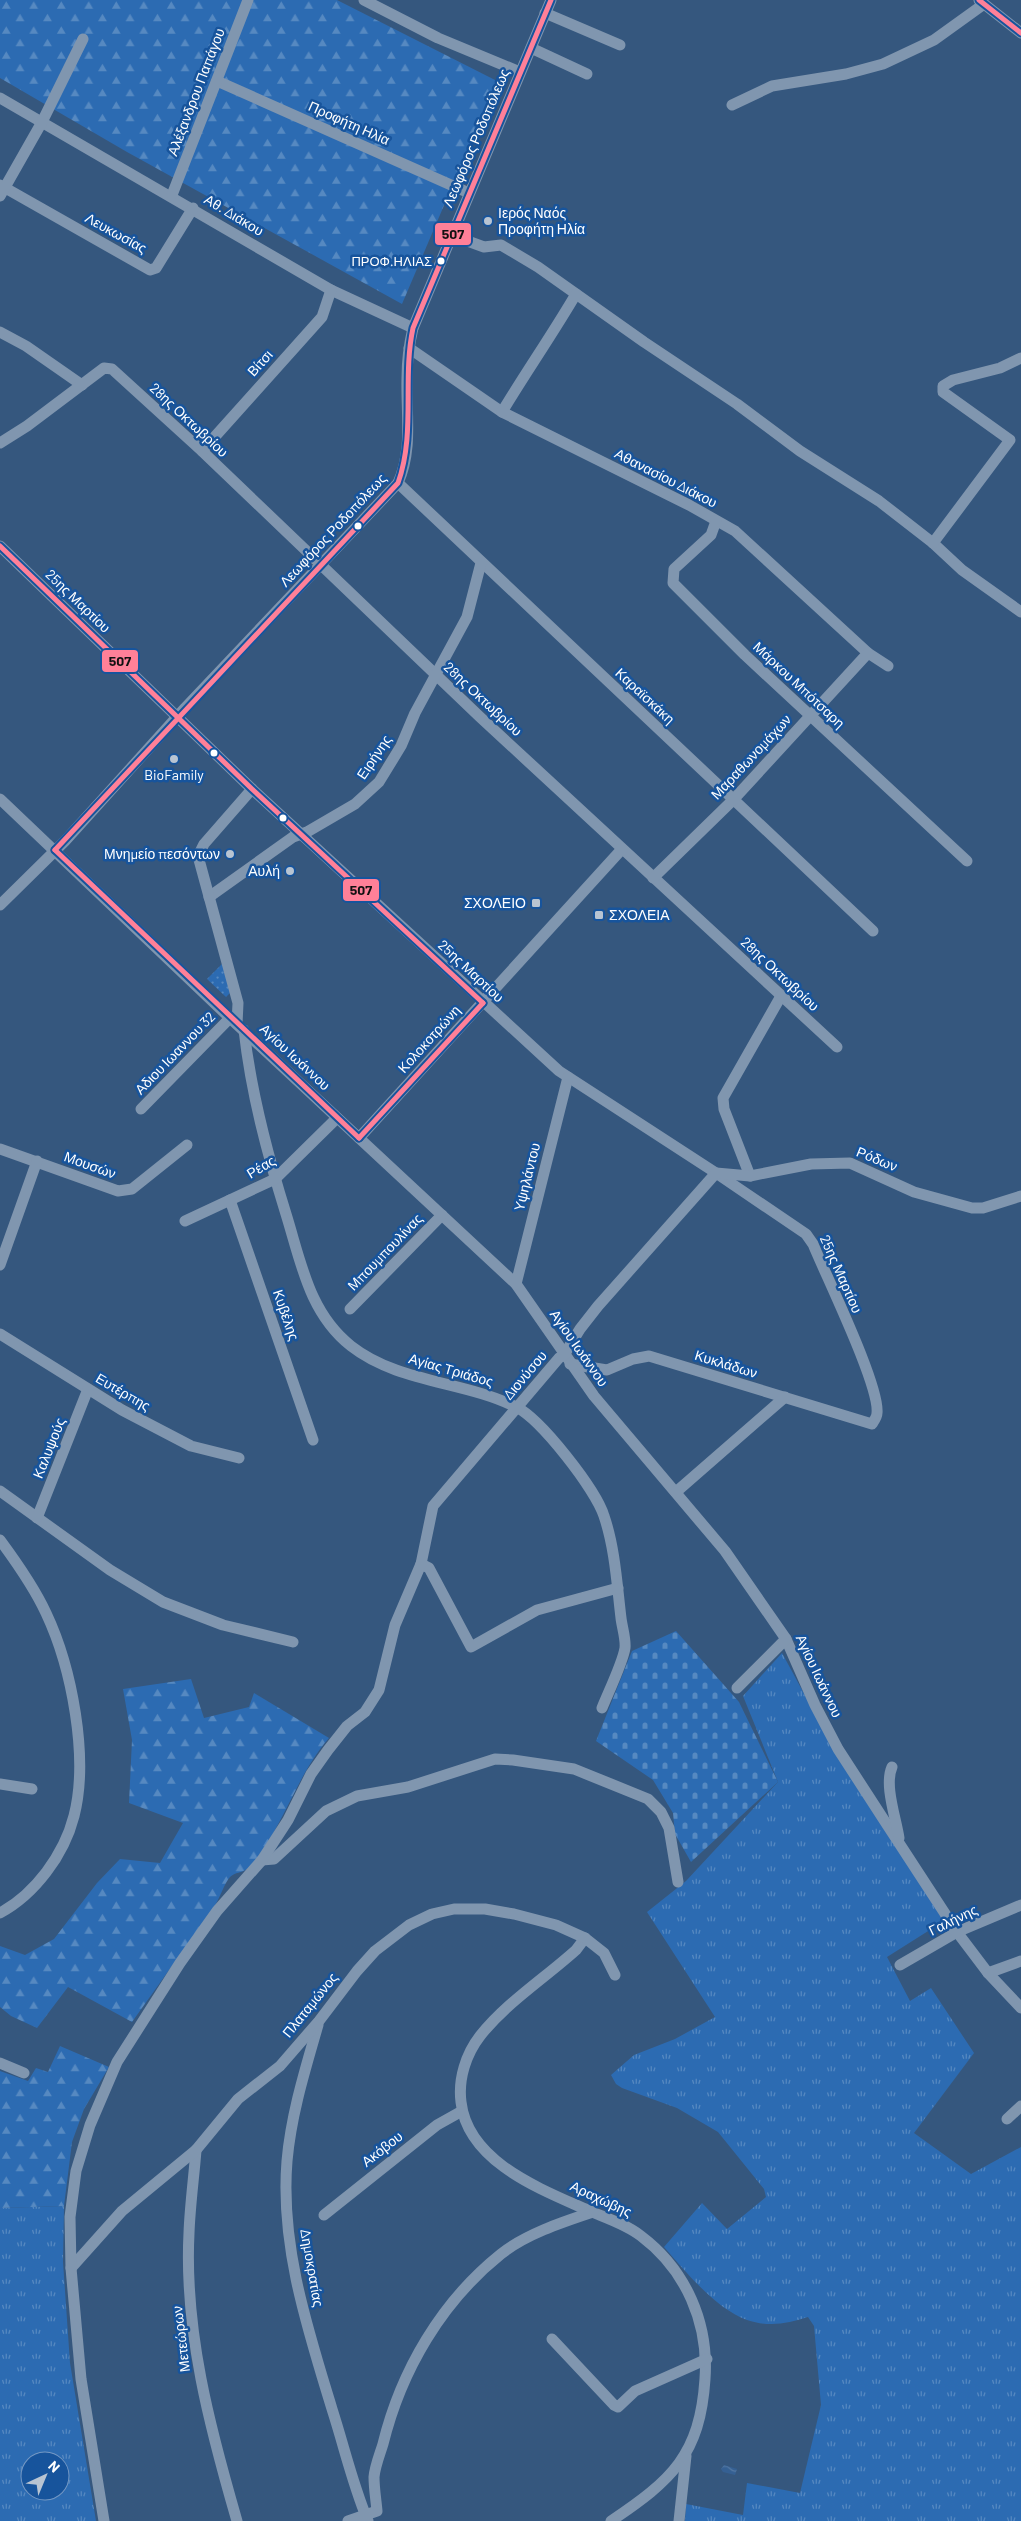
<svg xmlns="http://www.w3.org/2000/svg" width="1021" height="2521" font-family="Barlow,sans-serif">
<style>
.grass{fill:url(#grass-tufts);fill-rule:evenodd}
.forest{fill:url(#forest-firs)}
.cemetery{fill:url(#cemetery-stones)}
.park{fill:url(#park-dots)}
.water{fill:url(#water-waves)}
.lines{fill:none;stroke-linecap:round;stroke-linejoin:round}
.minor{stroke:#8096af;stroke-width:11}
.bus-1-casing{stroke:#17549c;stroke-width:9}
.bus-1{stroke:#ff8098;stroke-width:5}
.poi-dot{fill:#b8c4d2;stroke:#17549c;stroke-width:2}
.bus-dot{fill:#fff;stroke:#17549c;stroke-width:2}
.labels{text-anchor:middle;stroke-width:5;stroke-linejoin:round;paint-order:stroke}
.bus-label{font-size:13px;fill:#fff;stroke:#17549c;text-anchor:end}
.street-label{font-size:14px;fill:#fff;stroke:#17549c}
.poi-label{font-size:14px;fill:#fff;stroke:#17549c;text-anchor:end}
.line-badge{stroke:#17549c;stroke-width:2}
.pale-badge-label{font-size:14px;text-anchor:middle;font-weight:bold;fill:#111}
</style>
<defs>
<pattern id="grass-tufts" width="24" height="20" patternUnits="userSpaceOnUse" patternTransform="scale(1.25)"><rect width="24" height="20" fill="#2c6bb2"/><path d="M3 7l-1-3M5 7V3M7 7l1-3M15 17l-1-3M17 17v-4M19 17l1-3" fill="none" stroke="#5689c1"/></pattern>
<pattern id="forest-firs" width="22" height="20" patternUnits="userSpaceOnUse" patternTransform="scale(1.25)"><rect width="22" height="20" fill="#2c6bb2"/><path d="M5 1l3.5 6h-7zM16 11l3.5 6h-7z" fill="#5689c1"/></pattern>
<pattern id="cemetery-stones" width="16" height="16" patternUnits="userSpaceOnUse" patternTransform="scale(1.25)"><rect width="16" height="16" fill="#2c6bb2"/><path d="M2 7V4a2 2 0 0 1 4 0v3zM10 15v-3a2 2 0 0 1 4 0v3z" fill="#5689c1"/></pattern>
<pattern id="park-dots" width="8" height="8" patternUnits="userSpaceOnUse" patternTransform="scale(1.25)"><rect width="8" height="8" fill="#2c6bb2"/><path d="M2 2h.1M6 6h.1" fill="none" stroke="#5689c1" stroke-width="1.8" stroke-linecap="round"/></pattern>
<pattern id="water-waves" width="16" height="10" patternUnits="userSpaceOnUse" patternTransform="scale(1.25)"><rect width="16" height="10" fill="#356093"/><path d="M0 5q4-4 8 0t8 0" fill="none" stroke="#5378a3"/></pattern>
</defs>
<rect width="100%" height="100%" fill="#35577e"/>
<!-- grass -->
<g class="grass">
<path d="M 782,1653 L 833,1747 L 944,1921 L 887,1957 L 910,2001 L 931,1988 L 974,2053 L 914,2133 L 971,2174 L 1021,2147 L 1021,2521 L 685,2521 L 686,2504 L 743,2515 L 747,2483 L 800,2493 L 821,2405 L 814,2326 L 808,2317 C 788,2324 767,2327 747,2320 C 716,2309 685,2271 664,2247 L 702,2203 L 727,2229 L 766,2197 L 764,2189 L 718,2132 L 677,2108 L 622,2088 L 616,2084 L 611,2075 L 634,2055 L 675,2039 L 715,2017 L 647,1912 L 686,1881 L 778,1782 L 743,1696 Z"/>
<path d="M 64,2206 L 63,2262 L 70,2363 L 96,2521 L 0,2521 L 0,2208 ZM 30,2461 L 60,2461 L 60,2491 L 30,2491 Z"/>
</g>
<!-- forest -->
<g class="forest">
<path d="M 0,0 L 337,0 L 497,81 L 402,304 L 127,152 L 0,78 Z"/>
<path d="M 191,1679 L 204,1718 L 249,1707 L 254,1693 L 329,1738 C 300,1771 287,1815 262,1851 C 258,1856 253,1865 247,1869 C 242,1873 235,1872 230,1877 C 225,1882 219,1900 214,1907 L 132,2022 L 68,1987 L 37,2028 L 11,2016 L 0,2007 L 0,1946 L 25,1955 L 54,1939 L 97,1883 L 120,1859 L 160,1863 L 183,1823 L 129,1803 L 132,1740 L 123,1689 Z"/>
<path d="M 60,2046 L 109,2067 L 84,2109 L 72,2142 L 64,2206 L 0,2208 L 0,2071 L 28,2081 L 36,2068 L 48,2072 Z"/>
</g>
<!-- cemetery -->
<path class="cemetery" d="M 676,1631 L 739,1702 L 778,1782 L 691,1862 L 675,1834 L 673,1813 L 653,1780 L 596,1741 L 632,1651 Z"/>
<!-- park -->
<path class="park" d="M 223,963 L 230,993 L 226,997 L 207,979 Z"/>
<!-- water -->
<path class="water" d="M 724,2465 L 737,2469 L 735,2475 L 723,2472 L 721,2469 Z"/>
<g class="lines">
<!-- minor -->
<g class="minor">
<path d="M 364,0 L 438,38 L 520,72"/>
<path d="M 979,0 L 1021,33"/>
<path d="M 545,13 L 620,45"/>
<path d="M 531,48 L 587,74"/>
<path d="M 217,81 L 469,193"/>
<path d="M 0,98 L 331,290 L 413,328"/>
<path d="M 732,105 L 772,86 L 846,74 L 883,64 L 934,40 L 984,4"/>
<path d="M 0,185 L 150,270 L 156,268 L 193,208"/>
<path d="M 172,195 L 248,0"/>
<path d="M 0,196 L 42,122 L 83,39"/>
<path d="M 451,235 L 484,247 L 501,245 L 538,267 L 644,342 L 737,404 L 800,451 L 879,501 L 933,543 L 962,570 L 1021,612"/>
<path d="M 0,332 L 26,346 L 82,385"/>
<path d="M 409,348 L 502,412 L 689,505 L 735,531 L 868,653 L 888,666"/>
<path d="M 502,412 C 526,372 552,335 576,294"/>
<path d="M 0,443 L 27,426 L 104,368 L 112,369 L 202,451 L 480,717 L 837,1047"/>
<path d="M 202,451 L 322,317 L 331,290"/>
<path d="M 398,483 L 873,931"/>
<path d="M 716,521 L 711,535 L 674,569 L 673,583 L 745,655 L 967,861"/>
<path d="M 933,543 L 1010,440 L 943,392 L 943,386 L 953,380 L 1000,368 L 1021,358"/>
<path d="M 0,546 L 252,789 L 559,1071 L 716,1173 L 806,1234 L 813,1244 C 826,1276 880,1386 877,1413 C 877,1417 874,1421 872,1424 L 649,1356 L 633,1359 L 607,1370 L 570,1364"/>
<path d="M 0,799 L 230,1018 L 516,1284 L 594,1396 L 725,1551 L 786,1639 L 815,1705 L 838,1749 L 884,1820 L 957,1932 L 988,1973 L 1021,2008"/>
<path d="M 653,878 L 733,800 L 868,653"/>
<path d="M 209,897 L 293,837 L 307,832 L 355,804 L 379,782 L 401,746 L 415,713 L 467,617 L 481,563"/>
<path d="M 0,905 L 65,841 L 185,708 L 398,483 C 413,450 406,413 407,378 C 407,361 409,345 413,328 L 551,0"/>
<path d="M 237,1024 L 238,1003 L 198,856 L 204,844 L 252,789"/>
<path d="M 244,1030 C 251,1093 267,1153 286,1214 C 301,1262 309,1313 351,1346 C 398,1383 465,1381 516,1407 C 541,1419 596,1490 604,1516 C 615,1548 617,1585 621,1618 C 622,1627 626,1639 625,1648 C 623,1662 608,1693 602,1708"/>
<path d="M 141,1109 L 230,1018"/>
<path d="M 359,1138 L 622,849"/>
<path d="M 0,1149 L 118,1191 L 132,1189 L 187,1145"/>
<path d="M 750,1176 L 724,1109 L 723,1098 L 781,996"/>
<path d="M 230,1200 L 313,1440"/>
<path d="M 185,1221 L 275,1179 L 337,1118"/>
<path d="M 0,1265 L 37,1161"/>
<path d="M 516,1284 L 568,1077"/>
<path d="M 350,1309 L 442,1215"/>
<path d="M 0,1334 L 122,1410 L 191,1446 L 239,1458"/>
<path d="M 0,1491 L 110,1570 L 163,1602 L 223,1625 L 293,1642"/>
<path d="M 676,1492 L 785,1397"/>
<path d="M 37,1518 L 88,1389"/>
<path d="M 0,1540 C 17,1563 34,1587 46,1613 C 72,1668 89,1758 74,1816 C 64,1855 35,1894 0,1913"/>
<path d="M 421,1564 L 429,1568 L 471,1647 L 537,1610 L 618,1588"/>
<path d="M 737,1688 L 786,1639"/>
<path d="M 892,1767 C 884,1785 896,1818 899,1838"/>
<path d="M 0,1784 L 32,1789"/>
<path d="M 262,1860 L 274,1859 L 326,1811 L 357,1796 L 408,1787 L 495,1759 L 513,1760 L 574,1769 L 648,1799 L 661,1812 L 669,1828 L 678,1882"/>
<path d="M 585,1938 L 576,1950 C 545,1978 506,2003 480,2036 C 466,2054 458,2079 461,2102 C 468,2163 543,2190 592,2212 C 609,2219 627,2225 641,2236 C 686,2270 709,2323 705,2379 C 700,2455 672,2480 611,2521"/>
<path d="M 900,1965 L 957,1932 L 1021,1905"/>
<path d="M 988,1973 L 1021,1961"/>
<path d="M 318,2025 C 305,2070 291,2115 287,2161 C 280,2246 308,2330 332,2409 C 344,2446 353,2486 368,2521"/>
<path d="M 0,2063 L 24,2073"/>
<path d="M 1007,2119 L 1021,2106"/>
<path d="M 196,2150 C 194,2177 190,2205 189,2233 C 184,2331 210,2428 237,2521"/>
<path d="M 324,2215 L 437,2125 L 462,2111"/>
<path d="M 71,2268 L 122,2211 L 196,2150 L 238,2099 L 280,2066 L 319,2021 L 357,1971 L 375,1951 L 409,1925 L 432,1914 L 454,1909 L 485,1909 L 514,1914 L 556,1925 L 585,1938 L 604,1953 L 615,1975"/>
<path d="M 552,2339 L 614,2405 L 618,2407 L 635,2391 L 707,2359"/>
<path d="M 104,2521 L 81,2379 L 71,2268 L 70,2217 L 76,2171 L 90,2125 L 117,2062 L 180,1963 L 217,1911 L 262,1860 L 288,1820 L 311,1774 L 328,1750 L 347,1726 L 365,1712 L 379,1690 L 395,1625 L 421,1564 L 433,1506 L 559,1358 L 564,1355 L 580,1329 L 598,1306 L 716,1173 L 750,1176 L 811,1164 L 850,1163 L 914,1192 L 972,1208 L 983,1208 L 1021,1196"/>
<path d="M 348,2521 L 377,2511 C 376,2500 374,2488 374,2477 C 375,2466 380,2454 383,2444 C 401,2371 441,2302 501,2254 C 526,2234 563,2222 593,2212"/>
<path d="M 679,2521 L 686,2456"/>
</g>
<defs>
<g id="bus-1">
<path d="M 979,0 L 1021,33"/>
<path d="M 0,546 L 252,789 L 483,1003"/>
<path d="M 55,850 L 398,483 C 416,433 402,379 413,328 L 551,0"/>
<path d="M 55,850 L 359,1138"/>
<path d="M 359,1138 L 483,1003"/>
</g>
</defs>
<!-- bus-1 casing -->
<use href="#bus-1" class="bus-1-casing"/>
<!-- bus-1 -->
<use href="#bus-1" class="bus-1"/>
</g>
<!-- markers -->
<g class="poi-dot">
<circle cx="488" cy="221" r="5"/>
<circle cx="174" cy="759" r="5"/>
<circle cx="230" cy="854" r="5"/>
<circle cx="290" cy="871" r="5"/>
<rect x="531" y="898" width="10" height="10" rx="2.5"/>
<rect x="594" y="910" width="10" height="10" rx="2.5"/>
</g>
<g class="bus-dot">
<circle cx="441" cy="261" r="4.5"/>
<circle cx="358" cy="526" r="4.5"/>
<circle cx="214" cy="753" r="4.5"/>
<circle cx="283" cy="818" r="4.5"/>
</g>
<g class="labels">
<!-- bus labels -->
<g class="bus-label">
<text x="432" y="266">ΠΡΟΦ.ΗΛΙΑΣ</text>
</g>
<!-- street labels -->
<g class="street-label">
<text transform="translate(196 92) rotate(-69)" y="5">Αλέξανδρου Παπάγου</text>
<text transform="translate(349 123) rotate(24)" y="5">Προφήτη Ηλία</text>
<text transform="translate(476 138) rotate(-67)" y="5">Λεωφόρος Ροδοπόλεως</text>
<text transform="translate(234 215) rotate(31)" y="5">Αθ. Διάκου</text>
<text transform="translate(116 233) rotate(29)" y="5">Λευκωσίας</text>
<text transform="translate(260 363) rotate(-48)" y="5">Βίτσι</text>
<text transform="translate(189 420) rotate(43)" y="5">28ης Οκτωβρίου</text>
<text transform="translate(666 478) rotate(27)" y="5">Αθανασίου Διάκου</text>
<text transform="translate(333 530) rotate(-47)" y="5">Λεωφόρος Ροδοπόλεως</text>
<text transform="translate(78 601) rotate(44)" y="5">25ης Μαρτίου</text>
<text transform="translate(799 685) rotate(43)" y="5">Μάρκου Μπότσαρη</text>
<text transform="translate(645 696) rotate(43)" y="5">Καραϊσκάκη</text>
<text transform="translate(483 699) rotate(43)" y="5">28ης Οκτωβρίου</text>
<text transform="translate(374 757) rotate(-56)" y="5">Ειρήνης</text>
<text transform="translate(751 757) rotate(-47)" y="5">Μαραθωνομάχων</text>
<text transform="translate(471 971) rotate(43)" y="5">25ης Μαρτίου</text>
<text transform="translate(780 974) rotate(43)" y="5">28ης Οκτωβρίου</text>
<text transform="translate(429 1039) rotate(-48)" y="5">Κολοκοτρώνη</text>
<text transform="translate(175 1053) rotate(-46)" y="5">Αδιου Ιωαννου 32</text>
<text transform="translate(295 1057) rotate(43)" y="5">Αγίου Ιωάννου</text>
<text transform="translate(877 1159) rotate(22)" y="5">Ρόδων</text>
<text transform="translate(90 1165) rotate(20)" y="5">Μουσών</text>
<text transform="translate(261 1167) rotate(-31)" y="5">Ρέας</text>
<text transform="translate(527 1177) rotate(-76)" y="5">Υψηλάντου</text>
<text transform="translate(385 1252) rotate(-46)" y="5">Μπουμπουλίνας</text>
<text transform="translate(841 1274) rotate(66)" y="5">25ης Μαρτίου</text>
<text transform="translate(286 1315) rotate(71)" y="5">Κυβέλης</text>
<text transform="translate(579 1348) rotate(55)" y="5">Αγίου Ιωάννου</text>
<text transform="translate(726 1364) rotate(17)" y="5">Κυκλάδων</text>
<text transform="translate(451 1370) rotate(16)" y="5">Αγίας Τριάδος</text>
<text transform="translate(525 1375) rotate(-50)" y="5">Διονύσου</text>
<text transform="translate(123 1392) rotate(30)" y="5">Ευτέρπης</text>
<text transform="translate(49 1448) rotate(-68)" y="5">Καλυψούς</text>
<text transform="translate(819 1676) rotate(65)" y="5">Αγίου Ιωάννου</text>
<text transform="translate(953 1920) rotate(-26)" y="5">Γαλήνης</text>
<text transform="translate(310 2005) rotate(-51)" y="5">Πλαταμώνος</text>
<text transform="translate(382 2149) rotate(-38)" y="5">Ακόβου</text>
<text transform="translate(601 2199) rotate(25)" y="5">Αραχώβης</text>
<text transform="translate(312 2268) rotate(80)" y="5">Δημοκρατίας</text>
<text transform="translate(181 2339) rotate(-97)" y="5">Μετεώρων</text>
</g>
<!-- poi labels -->
<g class="poi-label">
<text x="498" y="218" text-anchor="start">Ιερός Ναός<tspan x="498" dy="16">Προφήτη Ηλία</tspan></text>
<text x="174" y="780" text-anchor="middle">BioFamily</text>
<text x="220" y="859">Μνημείο πεσόντων</text>
<text x="280" y="876">Αυλή</text>
<text x="526" y="908">ΣΧΟΛΕΙΟ</text>
<text x="609" y="920" text-anchor="start">ΣΧΟΛΕΙΑ</text>
</g>
</g>
<g class="line-badge">
<rect x="434" y="222" width="38" height="24" rx="5" fill="#ff8098"/>
<rect x="101" y="649" width="38" height="24" rx="5" fill="#ff8098"/>
<rect x="342" y="878" width="38" height="24" rx="5" fill="#ff8098"/>
</g>
<g class="pale-badge-label">
<text x="453" y="239">507</text>
<text x="120" y="666">507</text>
<text x="361" y="895">507</text>
</g>
<!-- north arrow -->
<g transform="translate(45 2476) rotate(44)"><circle r="24" fill="#17549c" stroke="#7498c4"/>
<path d="M0-4L9 19L0 12L-9 19Z" fill="#b8c4d2"/>
<text y="-8" font-size="14" font-weight="bold" text-anchor="middle" fill="#ffffff">N</text>
</g>
</svg>
